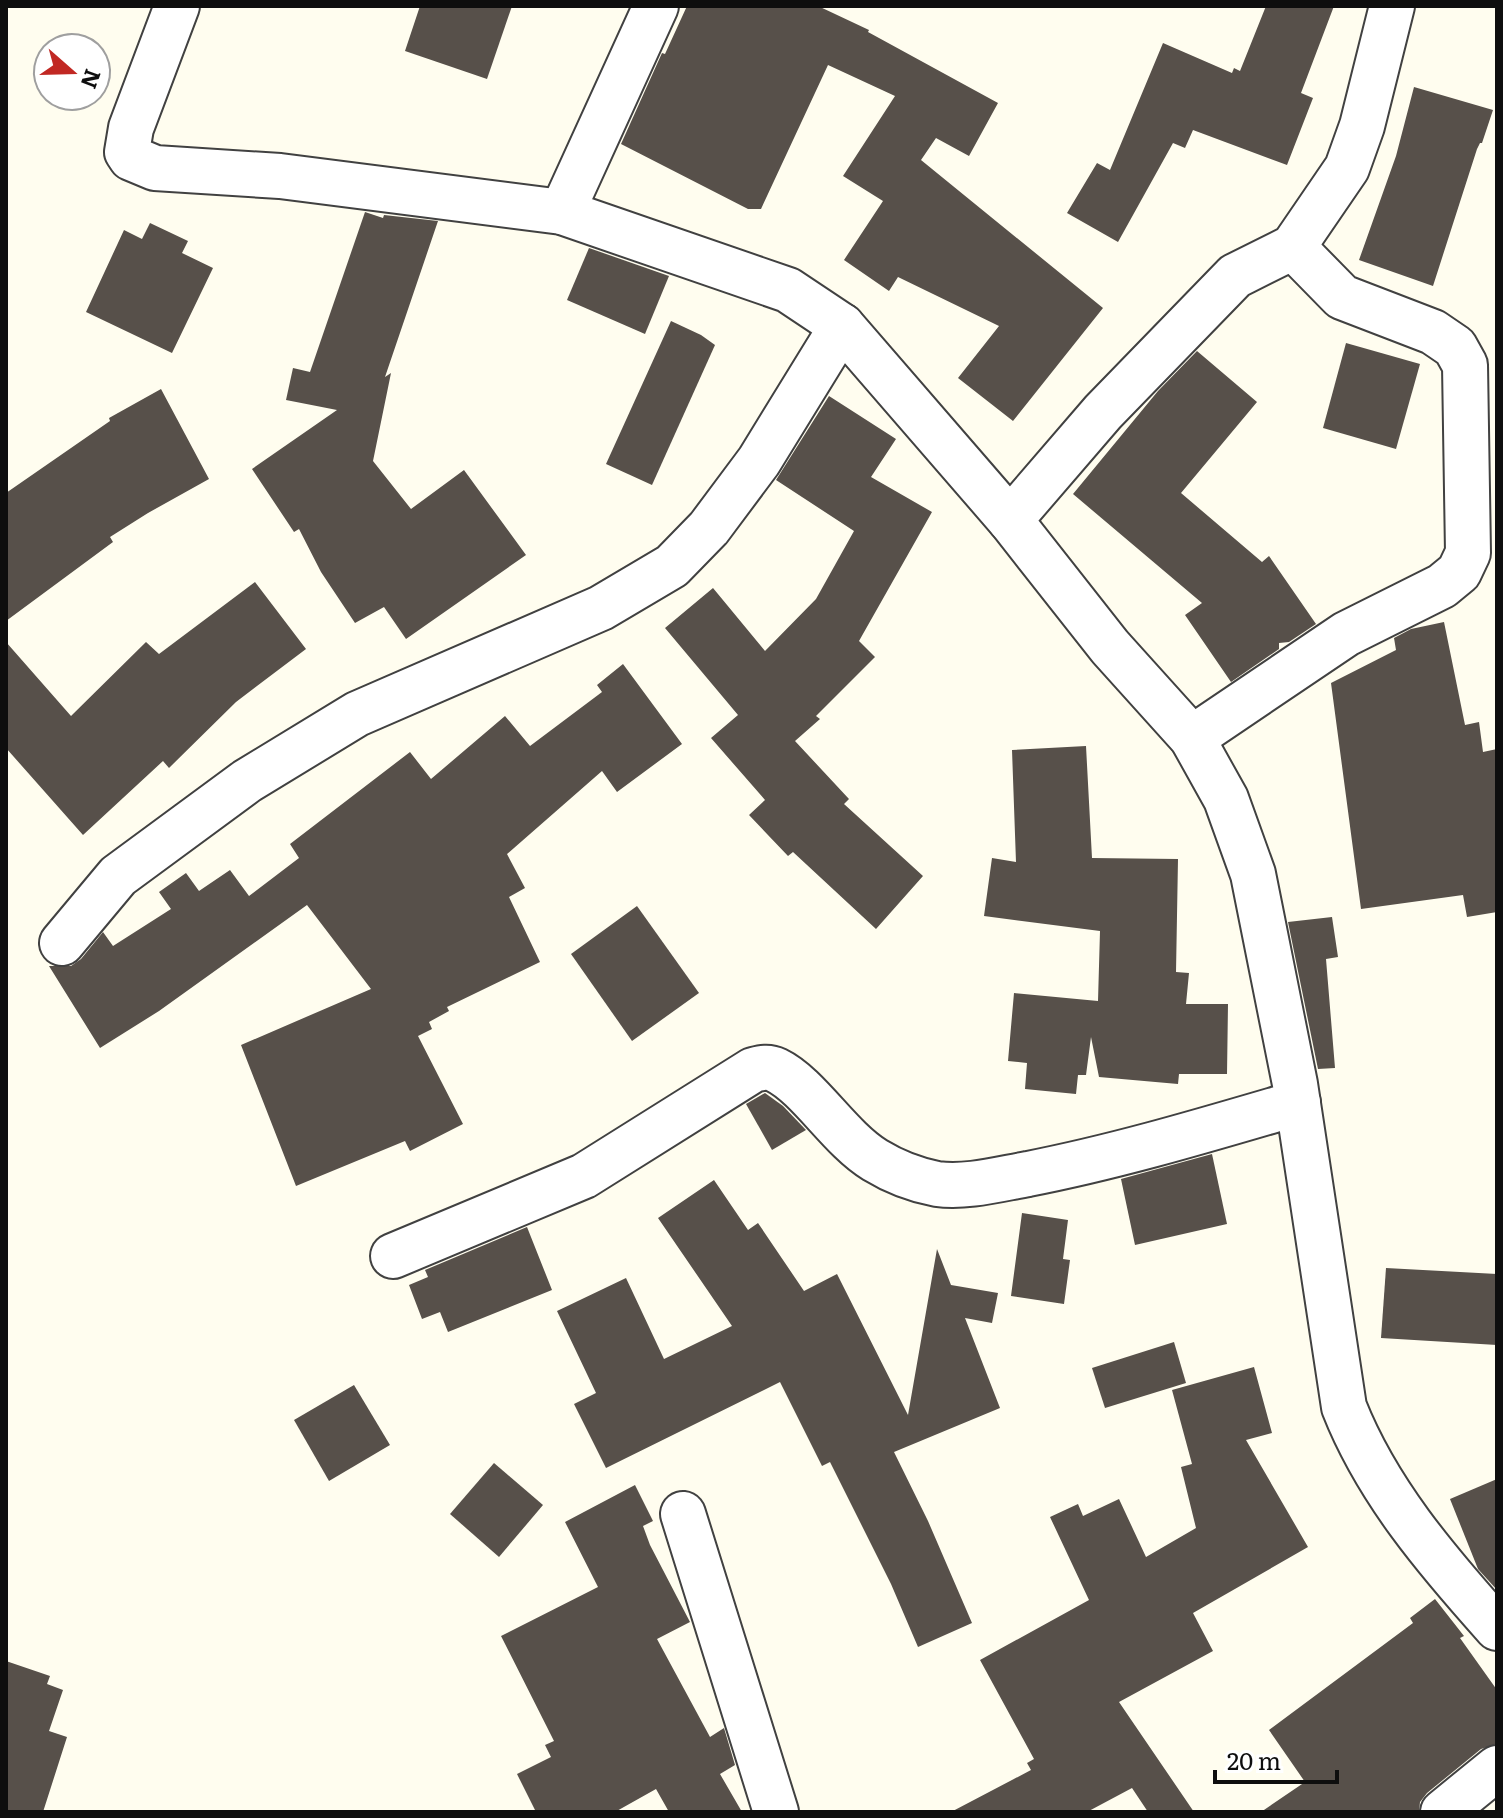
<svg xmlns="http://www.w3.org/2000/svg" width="1503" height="1818" font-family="Literata,serif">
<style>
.building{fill:#57504a}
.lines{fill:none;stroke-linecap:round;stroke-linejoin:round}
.minor-casing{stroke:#414141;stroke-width:48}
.minor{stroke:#fff;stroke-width:44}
</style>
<rect width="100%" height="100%" fill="#fffdef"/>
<!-- building -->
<g class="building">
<path d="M 420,6 L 512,6 L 487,79 L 405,51 Z"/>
<path d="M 687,6 L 818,6 L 869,30 L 868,32 L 998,103 L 969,156 L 936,138 L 921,160 L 1103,308 L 1013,421 L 958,378 L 999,326 L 898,277 L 889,291 L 844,260 L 883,201 L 843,176 L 895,96 L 828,65 L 761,209 L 748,209 L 621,144 L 662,53 L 665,54 Z"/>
<path d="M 1266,6 L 1334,6 L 1301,93 L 1313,98 L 1287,165 L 1193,130 L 1185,148 L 1173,143 L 1118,242 L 1067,213 L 1097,163 L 1110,170 L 1163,43 L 1232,73 L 1234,68 L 1240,71 Z"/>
<path d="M 1414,87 L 1493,110 L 1482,143 L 1480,143 L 1477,149 L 1433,286 L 1359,260 L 1396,156 Z"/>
<path d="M 365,212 L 383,218 L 384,215 L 438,221 L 385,377 L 391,373 L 373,461 L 411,509 L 464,470 L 526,555 L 406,639 L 384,607 L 355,623 L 321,572 L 299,529 L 294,532 L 252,469 L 337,410 L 286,400 L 293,368 L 310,372 Z"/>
<path d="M 150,223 L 188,241 L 182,253 L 213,268 L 172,353 L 86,312 L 124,230 L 142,239 Z"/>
<path d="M 589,248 L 669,276 L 645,334 L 567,300 Z"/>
<path d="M 671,321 L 701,335 L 715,345 L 652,485 L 606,464 Z"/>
<path d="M 1346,343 L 1420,364 L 1396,449 L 1323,428 Z"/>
<path d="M 1197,351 L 1257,402 L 1181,493 L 1262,562 L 1269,556 L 1316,624 L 1289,642 L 1279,643 L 1279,649 L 1231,682 L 1185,615 L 1202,603 L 1073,494 L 1158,391 Z"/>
<path d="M 161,389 L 209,479 L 148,513 L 110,537 L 113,542 L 6,621 L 6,493 L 110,421 L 109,418 Z"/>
<path d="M 829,396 L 896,439 L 871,477 L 932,512 L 859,641 L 875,657 L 816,716 L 820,719 L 795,741 L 849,799 L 844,804 L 923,876 L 876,929 L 793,852 L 788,856 L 749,815 L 765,800 L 711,738 L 738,715 L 665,628 L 713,588 L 765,651 L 816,599 L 854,531 L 776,480 Z"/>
<path d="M 255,582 L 306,649 L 236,702 L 169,768 L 163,761 L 83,835 L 6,748 L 6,642 L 71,716 L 146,642 L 159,654 Z"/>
<path d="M 1444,622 L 1465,725 L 1479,722 L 1483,752 L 1497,749 L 1497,912 L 1467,917 L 1463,895 L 1361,909 L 1331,683 L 1396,650 L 1394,638 L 1411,629 Z"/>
<path d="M 623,664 L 682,744 L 617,792 L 602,771 L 507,854 L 525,888 L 509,897 L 540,962 L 447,1007 L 449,1011 L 429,1022 L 432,1029 L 418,1036 L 463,1124 L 410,1151 L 405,1141 L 296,1186 L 241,1045 L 371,989 L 307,905 L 159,1011 L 100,1048 L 49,966 L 71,966 L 81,959 L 103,932 L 113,946 L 171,909 L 159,892 L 186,873 L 199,891 L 230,870 L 249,896 L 299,858 L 290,844 L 410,752 L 431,779 L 505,716 L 530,746 L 602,692 L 597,685 Z"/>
<path d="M 1086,746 L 1092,858 L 1178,859 L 1176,972 L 1189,973 L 1186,1004 L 1228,1004 L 1227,1074 L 1179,1074 L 1178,1084 L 1099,1077 L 1091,1037 L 1086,1075 L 1078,1075 L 1076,1094 L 1025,1089 L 1027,1063 L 1008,1061 L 1014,993 L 1098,1001 L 1100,931 L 984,916 L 992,858 L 1016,862 L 1012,750 Z"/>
<path d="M 637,906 L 699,993 L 632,1041 L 571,954 Z"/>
<path d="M 1332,917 L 1338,957 L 1326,959 L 1335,1068 L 1318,1069 L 1288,922 Z"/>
<path d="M 765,1093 L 783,1106 L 806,1130 L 772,1150 L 746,1104 Z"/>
<path d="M 1212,1154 L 1227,1224 L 1135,1245 L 1121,1179 Z"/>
<path d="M 714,1180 L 748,1230 L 758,1223 L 804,1291 L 837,1274 L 908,1415 L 937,1249 L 951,1285 L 998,1293 L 992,1323 L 965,1318 L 1000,1408 L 894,1452 L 928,1521 L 972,1623 L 918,1647 L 891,1584 L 830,1462 L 822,1466 L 780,1382 L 606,1468 L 574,1404 L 596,1393 L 557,1311 L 626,1278 L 664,1359 L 732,1326 L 658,1218 Z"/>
<path d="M 1022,1213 L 1068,1220 L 1063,1259 L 1070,1260 L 1064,1304 L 1011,1296 Z"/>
<path d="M 527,1227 L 552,1290 L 448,1332 L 440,1312 L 422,1319 L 409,1285 L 428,1277 L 425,1270 Z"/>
<path d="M 1386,1268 L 1497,1274 L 1497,1345 L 1381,1338 Z"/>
<path d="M 1174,1342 L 1186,1383 L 1105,1408 L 1092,1368 Z"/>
<path d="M 1254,1367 L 1272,1433 L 1246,1440 L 1308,1547 L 1193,1613 L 1213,1651 L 1119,1702 L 1194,1812 L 1148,1812 L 1132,1788 L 1087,1812 L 951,1812 L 1031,1770 L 1027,1763 L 1034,1759 L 980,1660 L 1089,1600 L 1050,1517 L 1078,1504 L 1083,1516 L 1119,1499 L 1146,1557 L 1196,1528 L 1181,1467 L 1192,1464 L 1172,1390 Z"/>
<path d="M 354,1385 L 390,1445 L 329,1481 L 294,1420 Z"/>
<path d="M 494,1463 L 543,1505 L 499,1557 L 450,1514 Z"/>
<path d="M 1497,1479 L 1497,1590 L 1478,1569 L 1450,1499 Z"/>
<path d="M 635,1485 L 653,1521 L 643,1526 L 650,1545 L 690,1622 L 657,1639 L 710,1737 L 724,1728 L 735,1765 L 720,1774 L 742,1812 L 669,1812 L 656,1789 L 615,1812 L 536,1812 L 517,1774 L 551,1757 L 545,1745 L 554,1741 L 501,1636 L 598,1587 L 565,1522 Z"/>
<path d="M 1435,1599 L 1464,1636 L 1460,1638 L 1497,1690 L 1497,1744 L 1481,1749 L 1427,1793 L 1420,1802 L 1419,1812 L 1261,1812 L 1305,1782 L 1269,1730 L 1413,1623 L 1410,1618 Z"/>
<path d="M 6,1661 L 50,1676 L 47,1684 L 63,1690 L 49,1731 L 67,1737 L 43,1812 L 6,1812 Z"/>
</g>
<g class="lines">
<defs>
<g id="minor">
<path d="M 177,6 L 131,128 L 127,152 L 131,158 L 155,168 L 280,176 L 562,212 L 788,290 L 842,326 L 1010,520"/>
<path d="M 1392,6 L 1362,126 L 1347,168 L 1293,247 L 1235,276 L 1103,412 L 1010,520 L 1110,647 L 1192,738 L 1226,799 L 1253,874 L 1295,1084 L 1344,1407 C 1377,1491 1437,1561 1497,1628"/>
<path d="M 562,212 L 656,6"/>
<path d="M 1192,738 L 1346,634 L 1442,586 L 1459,572 L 1468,553 L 1465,365 L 1455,347 L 1433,332 L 1342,297 L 1293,247"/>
<path d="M 62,943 L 118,876 L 247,781 L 357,714 L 601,608 L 672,566 L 709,528 L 759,461 L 842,326"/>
<path d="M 393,1256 L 584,1176 L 753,1070 C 761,1068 768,1066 776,1070 C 809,1086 839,1138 875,1160 C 893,1171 916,1180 937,1184 C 967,1188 999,1179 1028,1174 C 1120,1156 1209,1129 1298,1103"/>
<path d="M 683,1514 L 776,1812"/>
<path d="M 1443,1812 L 1497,1768"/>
</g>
</defs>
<!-- minor casing -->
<use href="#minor" class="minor-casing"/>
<!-- minor -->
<use href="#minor" class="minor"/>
</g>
<!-- border -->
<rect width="1503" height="1818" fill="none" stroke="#0e0e0e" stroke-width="16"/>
<!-- north arrow -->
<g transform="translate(72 72) rotate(110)"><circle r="38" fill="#ffffff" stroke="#9f9f9f" stroke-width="2"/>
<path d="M0-6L14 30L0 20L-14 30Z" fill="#c12823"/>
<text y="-12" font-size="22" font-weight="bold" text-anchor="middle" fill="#0e0e0e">N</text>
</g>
<!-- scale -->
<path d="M1215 1770v12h122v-12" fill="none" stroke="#0e0e0e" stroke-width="4"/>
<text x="1227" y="1770" font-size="24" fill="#0e0e0e" stroke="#ffffff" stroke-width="6" paint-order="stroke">20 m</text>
</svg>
